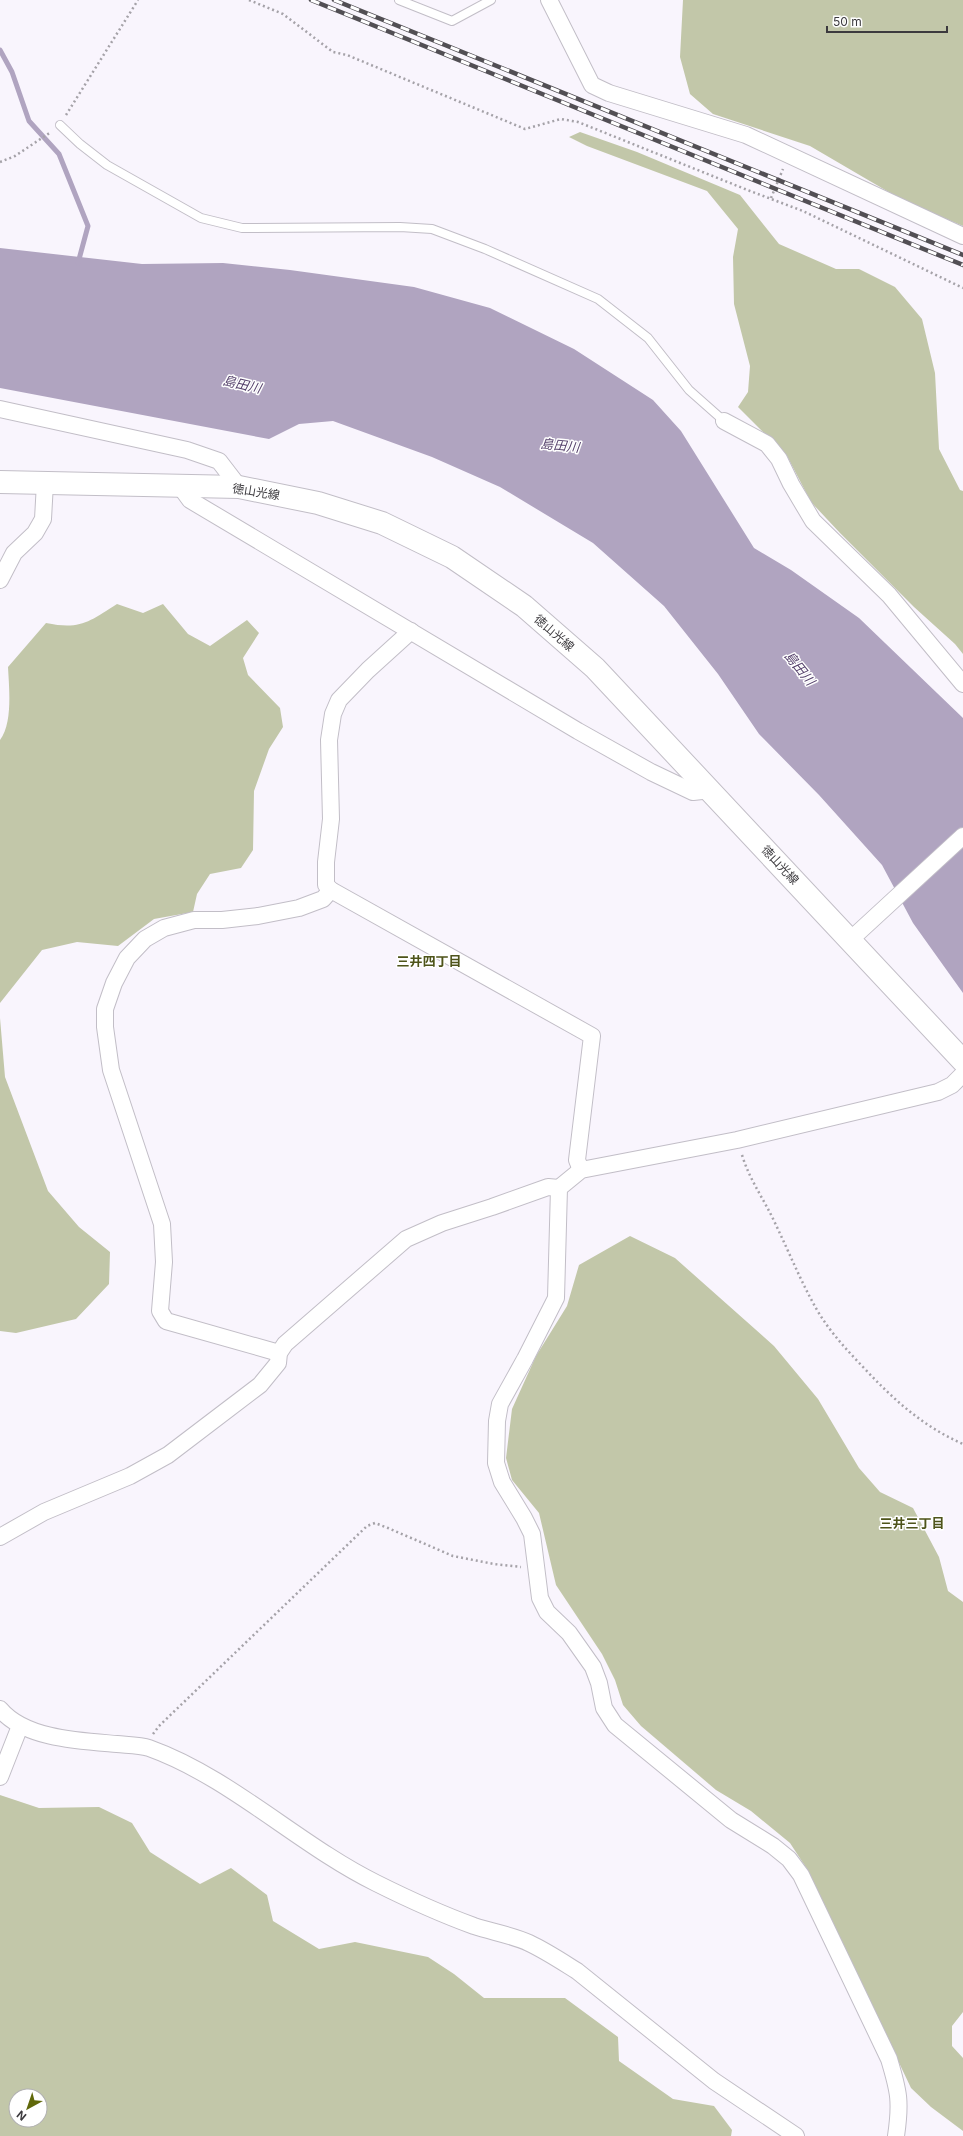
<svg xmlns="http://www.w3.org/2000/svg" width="963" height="2136" font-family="Inter,'Noto Sans JP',sans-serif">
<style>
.green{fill:#c2c7a9;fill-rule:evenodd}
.water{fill:#b0a4c0}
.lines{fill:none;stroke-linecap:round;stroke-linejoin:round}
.stream{stroke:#b0a4c0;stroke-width:5}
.lane-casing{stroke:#c2bec7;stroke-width:10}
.street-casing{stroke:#c2bec7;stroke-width:18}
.primary-casing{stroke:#c2bec7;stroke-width:24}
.path{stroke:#a5a2a8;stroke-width:2.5;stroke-dasharray:2 3;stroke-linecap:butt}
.lane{stroke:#fff;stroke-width:8}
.street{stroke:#fff;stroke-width:16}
.primary{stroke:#fff;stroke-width:22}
.rail-casing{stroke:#524f54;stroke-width:4.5}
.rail{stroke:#fff;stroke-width:3;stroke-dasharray:9;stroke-linecap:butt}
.labels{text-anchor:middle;stroke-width:3;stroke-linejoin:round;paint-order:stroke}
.street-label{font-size:12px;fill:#3c3a3e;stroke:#fff}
.water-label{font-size:13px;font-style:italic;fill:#57436d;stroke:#fff}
.neighbourhood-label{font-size:13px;font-weight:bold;fill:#4e541a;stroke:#fff}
</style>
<rect width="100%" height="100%" fill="#f9f5fd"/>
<!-- green -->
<g class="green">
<path d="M 683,0 L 963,0 L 963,226 L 904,201 L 810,146 L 713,114 L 690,94 L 680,57 Z"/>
<path d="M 580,132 L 637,152 L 740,195 L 779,244 L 836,269 L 859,269 L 895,287 L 922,319 L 935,373 L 939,449 L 960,490 L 963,491 L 963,654 L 955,644 L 914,607 L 840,533 L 811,502 L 787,456 L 738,407 L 748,392 L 750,366 L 734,304 L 733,257 L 738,229 L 707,191 L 587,146 L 569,137 Z"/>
<path d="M 117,604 L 143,613 L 163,604 L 188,634 L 210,646 L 247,620 L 259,633 L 243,658 L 248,675 L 280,708 L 283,727 L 269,749 L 254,791 L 253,850 L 241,868 L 210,874 L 197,894 L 193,912 L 154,919 L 118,946 L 77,942 L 42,950 L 0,1003 L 0,740 C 13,723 9,687 8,667 L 46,623 C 80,630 89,622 117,604 Z"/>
<path d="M 0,1018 L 5,1077 L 48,1191 L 79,1227 L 110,1252 L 109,1284 L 76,1319 L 16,1333 L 0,1331 Z"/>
<path d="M 630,1236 L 675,1258 L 774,1346 L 818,1399 L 859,1468 L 880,1492 L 913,1508 L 939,1557 L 948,1591 L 963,1602 L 963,2012 L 952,2026 L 952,2046 L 963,2058 L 963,2131 L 931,2107 L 911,2088 L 807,1869 L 790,1843 L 751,1811 L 716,1790 L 641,1726 L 623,1705 L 615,1680 L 602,1654 L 556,1585 L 539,1513 L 512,1480 L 506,1458 L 512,1409 L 536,1356 L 567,1306 L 579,1265 Z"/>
<path d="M 0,1795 L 39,1808 L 99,1807 L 132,1823 L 150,1852 L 200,1884 L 231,1868 L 267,1895 L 273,1921 L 319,1949 L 355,1942 L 428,1957 L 454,1974 L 484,1998 L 565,1998 L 618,2037 L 619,2061 L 673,2099 L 714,2106 L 732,2130 L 731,2136 L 0,2136 ZM 16,2096 L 40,2096 L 40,2120 L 16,2120 Z"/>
</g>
<!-- water -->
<path class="water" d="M 0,248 L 142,264 L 223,263 L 290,270 L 414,287 L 490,308 L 574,349 L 653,400 L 681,431 L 754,548 L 791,570 L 859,618 L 963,718 L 963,993 L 913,923 L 882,865 L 819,795 L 759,734 L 718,674 L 664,606 L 593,543 L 500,487 L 432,457 L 333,421 L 299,424 L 269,439 L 0,388 Z"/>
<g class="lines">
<!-- stream -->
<path class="stream" d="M 0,50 L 12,72 L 29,121 L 59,154 L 88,226 L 78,263"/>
<defs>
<g id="lane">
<path d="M 399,0 L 452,21 L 491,0"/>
<path d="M 60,125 L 80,144 L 107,165 L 201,218 L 242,228 L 400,227 L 432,229 L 485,249 L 598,299 L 648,338 L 689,390 L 724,421"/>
</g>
<g id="street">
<path d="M 549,0 L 592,85 L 609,93 L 746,135 L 963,236"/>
<path d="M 0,409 L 187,450 L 219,461 L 239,487"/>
<path d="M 724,421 L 767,444 L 779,459 L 791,484 L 813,521 L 889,595 L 963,684"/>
<path d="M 179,485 L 190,500 L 578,731 L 651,772 L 693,792 L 711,790"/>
<path d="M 0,580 L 14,553 L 35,533 L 43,519 L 45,483"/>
<path d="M 411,631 L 368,670 L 339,700 L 333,714 L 329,740 L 331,819 L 326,862 L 326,885 L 331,890 L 592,1036 L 577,1160 L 581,1170"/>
<path d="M 849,941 L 963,836"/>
<path d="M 279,1353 L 166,1321 L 160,1311 L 164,1262 L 162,1224 L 111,1070 L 105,1027 L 105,1009 L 114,983 L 127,958 L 145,939 L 164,928 L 194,920 L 222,920 L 258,916 L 299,908 L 323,899 L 331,890"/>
<path d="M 0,1537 L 44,1512 L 130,1476 L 168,1455 L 260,1385 L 278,1363 L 279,1353 L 285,1344 L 406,1239 L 442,1223 L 492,1207 L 548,1187 L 559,1188"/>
<path d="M 0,1709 C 25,1739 80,1741 117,1744 C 127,1745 140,1745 149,1748 C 230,1777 299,1845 376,1883 C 408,1899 441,1914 474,1926 C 492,1932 512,1935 529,1943 C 546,1951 561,1961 577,1971 L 714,2081 L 796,2136"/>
<path d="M 0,1777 L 20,1726"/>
<path d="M 896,2136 C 901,2102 899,2092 889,2059 L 801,1875 L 789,1859 L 773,1846 L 731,1820 L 615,1725 L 604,1708 L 599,1683 L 593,1667 L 569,1633 L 547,1612 L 540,1598 L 532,1534 L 524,1518 L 502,1482 L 496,1463 L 497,1421 L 500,1404 L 525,1359 L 556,1298 L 559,1188 L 581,1170 L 737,1140 L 938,1092 L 952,1085 L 963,1074"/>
</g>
<path id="primary" d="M 0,482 L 239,487 L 318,503 L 382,523 L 452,557 L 524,606 L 595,668 L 963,1061"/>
</defs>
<!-- lane casing -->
<use href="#lane" class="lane-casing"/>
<!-- street casing -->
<use href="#street" class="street-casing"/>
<!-- primary casing -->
<use href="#primary" class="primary-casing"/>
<!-- path -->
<g class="path">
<path d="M 249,0 L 283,14 L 333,52 L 347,55 L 525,129 L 561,119 L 578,122 L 750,191 L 803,211 L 963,288"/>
<path d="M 66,115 L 138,0"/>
<path d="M 0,162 L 15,156 L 51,132"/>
<path d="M 771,198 L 783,169"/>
<path d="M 742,1155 C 750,1181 764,1199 775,1223 C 789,1252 801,1282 817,1310 C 830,1332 846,1349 863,1367 C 893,1399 922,1426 963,1444"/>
<path d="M 153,1734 L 159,1726 L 367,1526 L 375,1523 L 388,1528 L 453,1556 L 494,1564 L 521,1567"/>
</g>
<!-- lane -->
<use href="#lane" class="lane"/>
<!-- street -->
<use href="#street" class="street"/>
<!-- primary -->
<use href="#primary" class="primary"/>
<defs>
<g id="rail">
<path d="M 311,0 L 963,265"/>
<path d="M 334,0 L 963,255"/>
</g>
</defs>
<!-- rail casing -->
<use href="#rail" class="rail-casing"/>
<!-- rail -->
<use href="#rail" class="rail"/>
</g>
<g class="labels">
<!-- street labels -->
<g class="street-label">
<text transform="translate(256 492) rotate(9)" y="4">徳山光線</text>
<text transform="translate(554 633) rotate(41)" y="4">徳山光線</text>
<text transform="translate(780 865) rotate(47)" y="4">徳山光線</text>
</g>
<!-- water labels -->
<g class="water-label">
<text transform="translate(242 384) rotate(13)" y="5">島田川</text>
<text transform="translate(560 445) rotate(6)" y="5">島田川</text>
<text transform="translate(800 668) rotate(51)" y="5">島田川</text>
</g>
<!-- neighbourhood labels -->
<g class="neighbourhood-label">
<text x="429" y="966">三井四丁目</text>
<text x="912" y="1528">三井三丁目</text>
</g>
</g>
<!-- north arrow -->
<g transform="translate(28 2108) rotate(220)"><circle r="19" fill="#ffffff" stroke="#b1b0b2"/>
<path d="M0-3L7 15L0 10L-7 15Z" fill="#60680a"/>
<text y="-6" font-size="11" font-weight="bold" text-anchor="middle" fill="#3c3a3e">N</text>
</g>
<!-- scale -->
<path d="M827 26v6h120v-6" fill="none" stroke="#3c3a3e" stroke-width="2"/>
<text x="833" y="26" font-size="12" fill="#3c3a3e" stroke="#ffffff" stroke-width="3" paint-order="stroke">50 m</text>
</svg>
